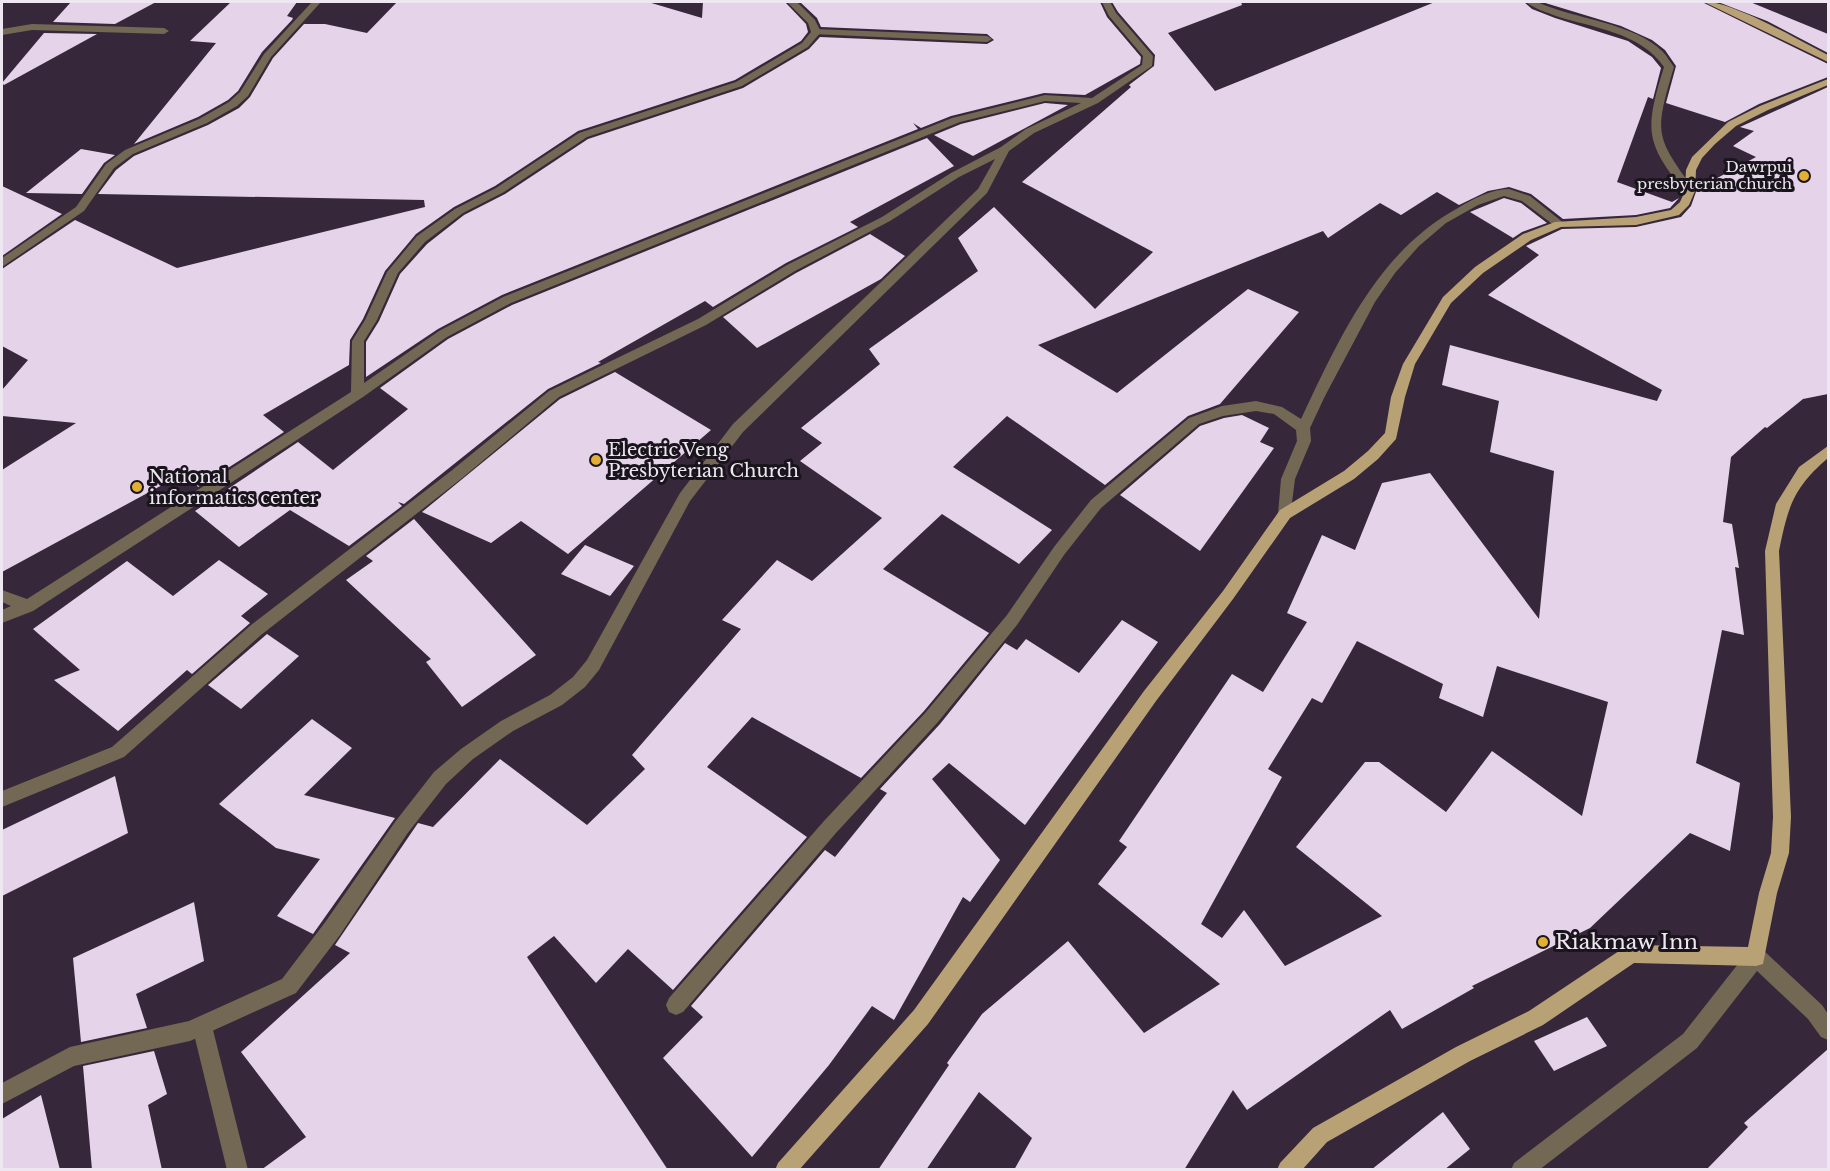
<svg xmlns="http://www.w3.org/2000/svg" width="1830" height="1171" font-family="'Libre Baskerville',serif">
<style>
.building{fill:#e5d3ea;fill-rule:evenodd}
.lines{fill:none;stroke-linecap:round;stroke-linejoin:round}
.service{fill:#736853;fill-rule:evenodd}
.pedestrian{fill:#736853;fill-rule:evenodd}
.minor{fill:#736853;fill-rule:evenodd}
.tertiary{fill:#736853;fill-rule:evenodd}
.primary{fill:#b8a275;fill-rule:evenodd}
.poi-dot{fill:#e3ae34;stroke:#1a141c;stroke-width:2}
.labels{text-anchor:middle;stroke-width:6;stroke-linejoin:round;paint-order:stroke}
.far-poi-label{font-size:15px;fill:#eee6f1;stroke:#1a141c;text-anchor:end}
.poi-label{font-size:18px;fill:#eee6f1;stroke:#1a141c;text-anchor:start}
.near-poi-label{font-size:21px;fill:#eee6f1;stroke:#1a141c;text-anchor:start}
</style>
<rect width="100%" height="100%" fill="#36283a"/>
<!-- building -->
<g class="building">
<path d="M 71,2 L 156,2 L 115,24 L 53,22 Z"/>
<path d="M 231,2 L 297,2 L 287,16 L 293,18 L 292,20 L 262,52 L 238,91 L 228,100 L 198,117 L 134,144 L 216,43 L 190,41 Z"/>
<path d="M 397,2 L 648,2 L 702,18 L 703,2 L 785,2 L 806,24 L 808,32 L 801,41 L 735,80 L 578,131 L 495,186 L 454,207 L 416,234 L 385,271 L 363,319 L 350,340 L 349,365 L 263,415 L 284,432 L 198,487 L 188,471 L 2,572 L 2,470 L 76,423 L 2,416 L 2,390 L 28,360 L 2,346 L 2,269 L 75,220 L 177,268 L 425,207 L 424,200 L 98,194 L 116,170 L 134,156 L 208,125 L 239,108 L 250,97 L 273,58 L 304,24 L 325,24 L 367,33 Z"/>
<path d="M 800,2 L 1100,2 L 1107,17 L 1141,57 L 1140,64 L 1085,95 L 1044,93 L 951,116 L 921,128 L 913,123 L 918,129 L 502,295 L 438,329 L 366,377 L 366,342 L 379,321 L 400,274 L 427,244 L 464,215 L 505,194 L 588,139 L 743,88 L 809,49 L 820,37 L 987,44 L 994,40 L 987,34 L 821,27 L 817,18 Z"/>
<path d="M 1112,2 L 1241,2 L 1242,5 L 1168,33 L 1215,91 L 1435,2 L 1524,2 L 1532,9 L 1555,18 L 1628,41 L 1652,57 L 1661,68 L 1653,99 L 1648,97 L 1617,182 L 1672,202 L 1679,198 L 1670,208 L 1636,215 L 1563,219 L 1531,194 L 1509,187 L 1488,191 L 1459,205 L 1437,192 L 1401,215 L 1380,203 L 1328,238 L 1323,231 L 1038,345 L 1117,393 L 1248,289 L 1299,312 L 1220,404 L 1188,416 L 1105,485 L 1007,416 L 953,467 L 1052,530 L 1019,564 L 942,514 L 883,569 L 989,633 L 924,711 L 861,778 L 752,717 L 707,767 L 807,837 L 673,990 L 628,949 L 596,983 L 554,936 L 527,957 L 668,1170 L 261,1170 L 306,1137 L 241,1052 L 350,953 L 335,945 L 418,823 L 433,827 L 500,759 L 587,825 L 645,769 L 632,755 L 741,629 L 722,620 L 777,560 L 812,581 L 882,518 L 800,461 L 822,443 L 801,428 L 880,364 L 869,349 L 978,271 L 958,238 L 994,207 L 1095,309 L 1153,252 L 1022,182 L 1131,87 L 1129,85 L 1154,66 L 1155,55 L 1118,12 Z"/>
<path d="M 1542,2 L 1702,2 L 1828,64 L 1828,77 L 1759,104 L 1725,122 L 1666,103 L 1676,66 L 1665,50 L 1652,40 L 1621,26 Z"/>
<path d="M 1718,2 L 1750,2 L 1828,34 L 1828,53 L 1767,21 Z"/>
<path d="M 44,33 L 97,34 L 4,85 L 2,83 Z"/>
<path d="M 1828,87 L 1828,394 L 1803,399 L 1767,428 L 1765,427 L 1731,457 L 1723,522 L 1732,524 L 1739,568 L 1735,567 L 1744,635 L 1722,630 L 1696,763 L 1740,783 L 1730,851 L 1690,833 L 1590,928 L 1472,986 L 1474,988 L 1402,1029 L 1390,1010 L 1247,1110 L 1233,1090 L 1184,1170 L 1014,1170 L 1032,1138 L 979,1092 L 926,1170 L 878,1170 L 949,1065 L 947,1063 L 982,1014 L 1068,941 L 1144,1033 L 1220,984 L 1098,884 L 1127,847 L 1119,841 L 1232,674 L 1263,692 L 1307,622 L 1287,613 L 1322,535 L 1355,550 L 1382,483 L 1430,473 L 1539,619 L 1554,471 L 1490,452 L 1499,401 L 1442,385 L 1450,345 L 1657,401 L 1662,390 L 1488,295 L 1539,255 L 1526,246 L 1562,229 L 1636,227 L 1681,217 L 1691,206 L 1697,189 L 1756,157 L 1733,146 L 1754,131 L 1740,127 ZM 1357,641 L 1443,684 L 1439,698 L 1483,717 L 1497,666 L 1608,702 L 1582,816 L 1492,751 L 1446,812 L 1379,762 L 1365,762 L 1296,847 L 1382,916 L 1285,966 L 1244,910 L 1222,938 L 1201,924 L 1282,777 L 1268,769 L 1312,698 L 1322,703 Z"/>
<path d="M 1045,103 L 1068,105 L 973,156 L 934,135 L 961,124 Z"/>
<path d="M 927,138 L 954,166 L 850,222 L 858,227 L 786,263 L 713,307 L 705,301 L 598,362 L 601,363 L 548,389 L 404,504 L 398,502 L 402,506 L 349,546 L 290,510 L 239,547 L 195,511 L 298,442 L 333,470 L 408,409 L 380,388 L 448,339 L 512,305 Z"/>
<path d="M 81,149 L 115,155 L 104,163 L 82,194 L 26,193 Z"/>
<path d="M 2,186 L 62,214 L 2,256 Z"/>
<path d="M 1504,198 L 1521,203 L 1547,223 L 1522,232 L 1513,238 L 1470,212 Z"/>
<path d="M 870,234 L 905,256 L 881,279 L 757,348 L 723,317 L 796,273 Z"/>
<path d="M 615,372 L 711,430 L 568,554 L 521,521 L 491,543 L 422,512 L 560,399 Z"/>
<path d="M 1242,415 L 1269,428 L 1260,442 L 1274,448 L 1200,551 L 1120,495 L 1200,426 L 1224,418 Z"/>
<path d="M 414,519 L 536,655 L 462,707 L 426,662 L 431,659 L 346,580 L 373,561 L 366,556 Z"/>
<path d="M 585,545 L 634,566 L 610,596 L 561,574 Z"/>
<path d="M 219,560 L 268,594 L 241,616 L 250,623 L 192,674 L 187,670 L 118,731 L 54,680 L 80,670 L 33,629 L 127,561 L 173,596 Z"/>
<path d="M 1122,620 L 1158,642 L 1025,825 L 949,763 L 932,779 L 1000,860 L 970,902 L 963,897 L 894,1020 L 872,1006 L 829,1065 L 752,1157 L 663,1058 L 703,1017 L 691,1006 L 825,850 L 835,857 L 887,793 L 880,789 L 940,724 L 1005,643 L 1017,650 L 1026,639 L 1079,673 Z"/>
<path d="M 267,634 L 299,656 L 241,709 L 208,685 Z"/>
<path d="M 312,719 L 352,748 L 304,795 L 395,818 L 313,934 L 277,916 L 320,859 L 276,848 L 219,804 Z"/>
<path d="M 115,776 L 128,833 L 2,896 L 2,830 Z"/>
<path d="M 194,902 L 204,961 L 136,994 L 147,1028 L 81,1042 L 73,958 Z"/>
<path d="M 1587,1017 L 1607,1046 L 1554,1071 L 1534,1041 Z"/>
<path d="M 1828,1049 L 1828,1170 L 1706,1170 L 1748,1127 L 1744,1123 Z"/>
<path d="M 154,1051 L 167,1094 L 148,1105 L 162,1170 L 92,1170 L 83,1066 Z"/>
<path d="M 41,1095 L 60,1170 L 2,1170 L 2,1119 Z"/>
<path d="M 1443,1112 L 1470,1149 L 1444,1170 L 1371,1170 Z"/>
</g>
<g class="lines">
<!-- service -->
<path class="service" d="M 1526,2 L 1537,2 C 1574,19 1635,23 1663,52 C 1667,56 1670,62 1674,67 C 1654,134 1655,136 1695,191 L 1694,193 L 1686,193 C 1644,142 1645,129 1664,67 C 1640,32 1593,28 1556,16 C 1546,12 1535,9 1526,2 Z"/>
<!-- pedestrian -->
<path class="pedestrian" d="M 816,29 L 987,36 L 992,39 L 987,42 L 813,34 L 813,30 Z"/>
<!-- minor -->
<g class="minor">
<path d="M 312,2 L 321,2 L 271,57 L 248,96 L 237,106 L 207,123 L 133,154 L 114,168 L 84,211 L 2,267 L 2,258 L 76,207 L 106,164 L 125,150 L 199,119 L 229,102 L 240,92 L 264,54 Z"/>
<path d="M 787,2 L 797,2 L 815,20 L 821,32 L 808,47 L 742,86 L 587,137 L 504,192 L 463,213 L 425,242 L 398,273 L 377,320 L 364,341 L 364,383 L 439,331 L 503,297 L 952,118 L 1045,95 L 1092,98 L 1142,65 L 1143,56 L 1109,16 L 1102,2 L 1110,2 L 1116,13 L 1153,56 L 1152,66 L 1098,103 L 1034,133 L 1009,151 L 987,193 L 743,432 L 690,501 L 599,670 L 585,687 L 562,705 L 513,731 L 473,759 L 446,784 L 407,834 L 340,935 L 296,993 L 190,1041 L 74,1066 L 2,1104 L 2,1083 L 70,1047 L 189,1021 L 282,979 L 326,921 L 395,822 L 434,772 L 461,749 L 501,721 L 550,695 L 573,677 L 587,660 L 680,493 L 733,424 L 978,189 L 995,159 L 959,177 L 890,221 L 795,271 L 706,325 L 559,397 L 461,479 L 261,635 L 124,757 L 2,807 L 2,791 L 112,747 L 251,625 L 451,471 L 549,391 L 698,319 L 787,265 L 882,217 L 951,173 L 1001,147 L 1026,129 L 1081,103 L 1045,101 L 960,122 L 511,303 L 447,337 L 363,397 L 33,611 L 2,623 L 2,610 L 11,606 L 2,602 L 2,590 L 27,599 L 351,392 L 352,341 L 365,320 L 387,272 L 417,236 L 455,209 L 496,188 L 579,133 L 736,82 L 802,43 L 811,32 L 808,23 Z"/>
<path d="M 32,24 L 164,28 L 169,31 L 164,34 L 32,30 L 2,35 L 2,29 Z"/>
<path d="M 1509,189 L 1530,196 L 1565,224 L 1563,226 L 1555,226 L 1522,201 L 1504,196 L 1478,205 L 1446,223 L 1419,246 L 1395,273 L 1375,302 L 1325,396 L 1310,428 L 1311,441 L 1295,479 L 1290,518 L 1280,518 L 1278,514 L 1281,479 L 1297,441 L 1296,430 L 1274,414 L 1256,411 L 1223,416 L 1199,424 L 1101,508 L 1064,555 L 1017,625 L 938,722 L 836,833 L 683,1012 L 676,1015 L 669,1012 L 666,1005 L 669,998 L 824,821 L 926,712 L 1007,615 L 1054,547 L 1091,500 L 1189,418 L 1222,406 L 1256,401 L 1282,407 L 1301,419 C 1339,339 1377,252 1458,208 C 1473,199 1491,189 1509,189 Z"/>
<path d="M 1756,948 L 1763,950 L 1822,1005 L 1828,1014 L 1828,1040 L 1821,1037 L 1808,1019 L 1757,971 L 1697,1048 L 1539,1170 L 1511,1170 L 1514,1163 L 1683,1034 L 1749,950 Z"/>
</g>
<!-- tertiary -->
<path class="tertiary" d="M 202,1016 L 209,1019 L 212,1026 L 248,1170 L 227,1170 L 192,1026 L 195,1019 Z"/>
<!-- primary -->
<g class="primary">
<path d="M 1704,2 C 1731,0 1802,42 1828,55 L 1828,62 Z"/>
<path d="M 1828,79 L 1828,85 L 1768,110 L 1736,126 L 1715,144 L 1702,158 L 1696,170 L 1695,191 L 1689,205 L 1679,215 L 1636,225 L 1561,227 L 1531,240 L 1483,273 L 1451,303 L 1415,364 L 1405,397 L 1396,439 L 1378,459 L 1354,479 L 1290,518 L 1233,599 L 1156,701 L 928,1024 L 799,1170 L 775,1170 L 778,1163 L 914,1010 L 1144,691 L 1223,591 L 1280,510 L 1344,471 L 1368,451 L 1385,433 L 1391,397 L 1403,364 L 1443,297 L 1475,267 L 1523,234 L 1555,222 L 1636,217 L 1671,210 L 1680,202 L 1685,191 L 1686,170 L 1692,157 L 1728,122 L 1760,106 Z"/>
<path d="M 1828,446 L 1828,458 C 1793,488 1788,507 1779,551 L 1791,817 L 1789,853 L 1777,893 L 1763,964 L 1756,966 L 1634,963 L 1543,1025 L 1470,1061 L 1327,1142 L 1302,1170 L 1277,1170 L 1280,1163 L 1313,1128 L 1456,1047 L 1529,1011 L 1625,947 L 1632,945 L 1748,947 L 1759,893 L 1771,853 L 1773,817 L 1765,551 L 1776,504 L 1799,467 Z"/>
</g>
</g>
<!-- markers -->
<g class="poi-dot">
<circle cx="1804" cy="176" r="6"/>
<circle cx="596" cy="460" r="6"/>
<circle cx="137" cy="487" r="6"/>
<circle cx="1543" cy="942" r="6"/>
</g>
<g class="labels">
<!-- far-poi labels -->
<g class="far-poi-label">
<text x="1792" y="172">Dawrpui<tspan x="1792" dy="17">presbyterian church</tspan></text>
</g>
<!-- poi labels -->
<g class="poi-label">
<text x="608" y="456">Electric Veng<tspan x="608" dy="21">Presbyterian Church</tspan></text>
<text x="149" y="483">National<tspan x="149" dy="21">informatics center</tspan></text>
</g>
<!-- near-poi labels -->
<g class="near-poi-label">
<text x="1555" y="949">Riakmaw Inn</text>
</g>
</g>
<!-- border -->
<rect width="1830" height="1171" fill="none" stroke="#eee6f1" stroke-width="6"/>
</svg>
